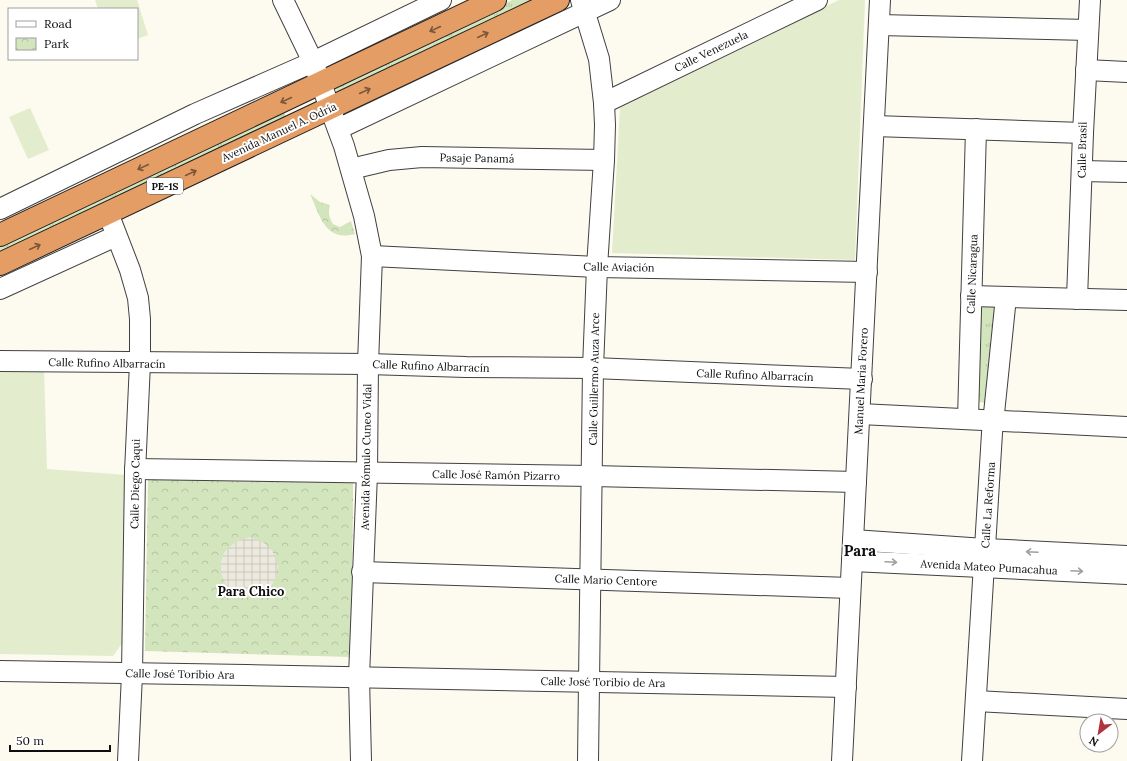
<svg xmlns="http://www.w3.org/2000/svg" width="1127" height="761" font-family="Lora,serif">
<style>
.grass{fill:url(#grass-tufts)}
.park{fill:url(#park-crowns)}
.pitch{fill:#e3edce}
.plaza{fill:url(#plaza-grid)}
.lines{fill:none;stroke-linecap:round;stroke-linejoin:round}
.minor-casing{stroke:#414141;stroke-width:22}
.highway-casing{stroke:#1f1f1f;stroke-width:24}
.minor{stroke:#fff;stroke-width:20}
.highway{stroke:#e59d66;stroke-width:22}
.oneway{stroke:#7a563a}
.oneway2{stroke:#9f9f9f}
.labels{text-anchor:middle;stroke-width:4;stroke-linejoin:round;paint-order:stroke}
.shield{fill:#fff;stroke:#565656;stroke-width:1}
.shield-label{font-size:10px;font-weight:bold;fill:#0e0e0e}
.street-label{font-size:11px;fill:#0e0e0e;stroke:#fff}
.quarter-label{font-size:13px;font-weight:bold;fill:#0e0e0e;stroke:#fff}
.district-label{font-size:15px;font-weight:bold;fill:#0e0e0e;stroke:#fff}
</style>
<defs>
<pattern id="grass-tufts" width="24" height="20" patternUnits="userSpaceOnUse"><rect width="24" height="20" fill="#d3e5bd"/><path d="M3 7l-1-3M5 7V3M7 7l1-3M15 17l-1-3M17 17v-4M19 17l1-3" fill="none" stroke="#b4c3a1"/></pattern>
<pattern id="park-crowns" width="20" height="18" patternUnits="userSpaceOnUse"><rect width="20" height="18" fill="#d3e5bd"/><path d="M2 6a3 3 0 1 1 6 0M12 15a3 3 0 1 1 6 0" fill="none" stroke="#b4c3a1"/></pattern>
<pattern id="plaza-grid" width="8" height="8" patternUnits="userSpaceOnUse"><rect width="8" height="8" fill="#ede9df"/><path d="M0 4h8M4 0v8" fill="none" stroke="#cac7be"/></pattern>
</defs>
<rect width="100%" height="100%" fill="#fdfaf0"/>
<!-- grass -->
<g class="grass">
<path d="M 512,0 L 534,0 L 338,91 L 335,90 L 334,85 L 335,83 Z"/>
<path d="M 278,110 L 285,114 L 287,120 L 0,257 L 0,241 Z"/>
<path d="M 977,302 L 999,304 L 987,404 L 978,401 Z"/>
</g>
<!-- park -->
<g class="park">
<path d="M 310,194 L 320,202 L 330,205 C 328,213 329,217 333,224 L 340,227 L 351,221 L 355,234 C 325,242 320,216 310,194 Z"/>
<path d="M 148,479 L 351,482 L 353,483 L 353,505 L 351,657 L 145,651 Z"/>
</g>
<!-- pitch -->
<g class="pitch">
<path d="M 95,0 L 137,0 L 148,35 L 137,39 L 137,9 L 98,9 Z"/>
<path d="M 839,0 L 865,0 L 855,260 L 612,253 L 620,108 Z"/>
<path d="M 30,108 L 49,150 L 28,159 L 9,117 Z"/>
<path d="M 0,369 L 44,370 L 47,469 L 127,475 L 123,642 L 113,656 L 0,654 Z"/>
</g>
<!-- plaza -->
<path class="plaza" d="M 250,537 L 264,543 L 271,549 L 276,558 L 278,567 L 276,577 L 271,586 L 264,592 L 250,596 L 237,593 L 229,588 L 224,581 L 221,572 L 221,563 L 223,555 L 227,549 L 236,542 Z"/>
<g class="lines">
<defs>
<g id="minor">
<path d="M 283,0 L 313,62 L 344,146 L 364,216 L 372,256 L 368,364 L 367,473 L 359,677 L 361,761"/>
<path d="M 581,0 L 599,59 L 604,103 L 605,125 L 604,160 L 597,267 L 593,368 L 588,761"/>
<path d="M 879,25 L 1088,30"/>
<path d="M 1086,70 L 1127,72"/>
<path d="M 604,103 L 817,0"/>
<path d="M 874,126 L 1083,133"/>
<path d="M 338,129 L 610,0"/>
<path d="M 351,169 L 389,160 L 422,157 L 604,160"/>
<path d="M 1082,171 L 1127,172"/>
<path d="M 0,209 L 195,114 L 313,62 L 441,0"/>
<path d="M 108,213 L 130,270 L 138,298 L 140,319 L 140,363 L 135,472 L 132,674 L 128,761"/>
<path d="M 372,256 L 597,267 L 867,272"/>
<path d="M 0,289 L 116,236"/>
<path d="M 971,296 L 1127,300"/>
<path d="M 1077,299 L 1083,133 L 1090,0"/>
<path d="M 0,361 L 368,364 L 466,367 L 593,368 L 862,379"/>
<path d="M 860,414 L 1127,427"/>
<path d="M 968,419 L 976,129"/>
<path d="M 135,469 L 592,476 L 856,482"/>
<path d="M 853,540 L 985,549 L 1127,556"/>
<path d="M 852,561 L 1127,574"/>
<path d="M 362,572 L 850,588"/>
<path d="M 0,671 L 246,675 L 846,687"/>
<path d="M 976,701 L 1127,709"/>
<path d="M 842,761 L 880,0"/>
<path d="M 972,761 L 992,433 L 1006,297"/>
</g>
<g id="highway">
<path d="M 0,235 L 495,0"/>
<path d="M 0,264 L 558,0"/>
</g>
</defs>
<!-- minor casing -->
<use href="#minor" class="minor-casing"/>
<!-- highway casing -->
<use href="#highway" class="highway-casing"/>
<!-- minor -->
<use href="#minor" class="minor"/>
<!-- highway -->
<use href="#highway" class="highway"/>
</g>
<!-- one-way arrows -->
<defs><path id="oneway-shaft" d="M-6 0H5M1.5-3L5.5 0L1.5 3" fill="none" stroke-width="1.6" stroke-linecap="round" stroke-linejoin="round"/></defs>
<g class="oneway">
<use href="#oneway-shaft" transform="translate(435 29) rotate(155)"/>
<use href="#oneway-shaft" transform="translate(483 35) rotate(-25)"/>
<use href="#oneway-shaft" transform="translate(365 91) rotate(-25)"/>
<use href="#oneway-shaft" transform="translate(286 100) rotate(155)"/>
<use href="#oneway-shaft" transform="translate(143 167) rotate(155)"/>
<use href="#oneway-shaft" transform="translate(191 173) rotate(-25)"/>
<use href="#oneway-shaft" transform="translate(35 247) rotate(-25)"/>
</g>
<g class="oneway2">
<use href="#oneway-shaft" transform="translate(1032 552) rotate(-177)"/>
<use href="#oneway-shaft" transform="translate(891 562) rotate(3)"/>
<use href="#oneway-shaft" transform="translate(1077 571) rotate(3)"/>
</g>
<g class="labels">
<!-- shield labels -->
<rect class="shield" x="147" y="178" width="36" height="16" rx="3"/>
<g class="shield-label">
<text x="165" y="190">PE-1S</text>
</g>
<!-- street labels -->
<g class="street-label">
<text transform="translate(711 51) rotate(-26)" y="4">Calle Venezuela</text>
<text transform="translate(279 132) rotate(-25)" y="4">Avenida Manuel A. Odría</text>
<text transform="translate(1082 150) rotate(-89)" y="4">Calle Brasil</text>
<text transform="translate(477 158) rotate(1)" y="4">Pasaje Panamá</text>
<text transform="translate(619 267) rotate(1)" y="4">Calle Aviación</text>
<text transform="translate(972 274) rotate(-88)" y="4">Calle Nicaragua</text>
<text transform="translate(107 363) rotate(1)" y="4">Calle Rufino Albarracín</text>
<text transform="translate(431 366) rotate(2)" y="4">Calle Rufino Albarracín</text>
<text transform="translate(755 375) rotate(2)" y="4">Calle Rufino Albarracín</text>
<text transform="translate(594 379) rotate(-89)" y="4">Calle Guillermo Auza Arce</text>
<text transform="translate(861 381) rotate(-87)" y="4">Manuel Maria Forero</text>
<text transform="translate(366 457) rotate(-89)" y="4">Avenida Rómulo Cuneo Vidal</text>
<text transform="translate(496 475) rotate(1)" y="4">Calle José Ramón Pizarro</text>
<text transform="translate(135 484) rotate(-89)" y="4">Calle Diego Caqui</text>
<text transform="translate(988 505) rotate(-86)" y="4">Calle La Reforma</text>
<text transform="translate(989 567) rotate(3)" y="4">Avenida Mateo Pumacahua</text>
<text transform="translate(606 580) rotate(2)" y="4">Calle Mario Centore</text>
<text transform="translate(180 674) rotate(1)" y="4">Calle José Toribio Ara</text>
<text transform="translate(603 682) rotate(1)" y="4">Calle José Toribio de Ara</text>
</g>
<!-- quarter labels -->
<g class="quarter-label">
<text x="251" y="596">Para Chico</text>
</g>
<!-- district labels -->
<g class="district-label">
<text x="860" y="556">Para</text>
</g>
</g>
<!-- legend -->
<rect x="8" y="8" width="130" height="52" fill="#ffffff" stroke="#9f9f9f"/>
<rect x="16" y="21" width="20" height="6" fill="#ffffff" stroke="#9f9f9f"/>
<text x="44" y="28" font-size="12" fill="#0e0e0e">Road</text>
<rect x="16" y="38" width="20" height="12" fill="url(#park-crowns)" stroke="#9f9f9f"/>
<text x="44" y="48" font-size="12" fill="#0e0e0e">Park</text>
<!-- north arrow -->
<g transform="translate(1099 733) rotate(211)"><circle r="19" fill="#ffffff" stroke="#9f9f9f"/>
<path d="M0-3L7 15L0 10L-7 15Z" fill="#b0343e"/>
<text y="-6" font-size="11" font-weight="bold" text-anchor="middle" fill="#0e0e0e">N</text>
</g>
<!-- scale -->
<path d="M10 745v6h100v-6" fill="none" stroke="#0e0e0e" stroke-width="2"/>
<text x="16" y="745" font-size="12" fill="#0e0e0e" stroke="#ffffff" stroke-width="3" paint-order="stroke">50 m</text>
</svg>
